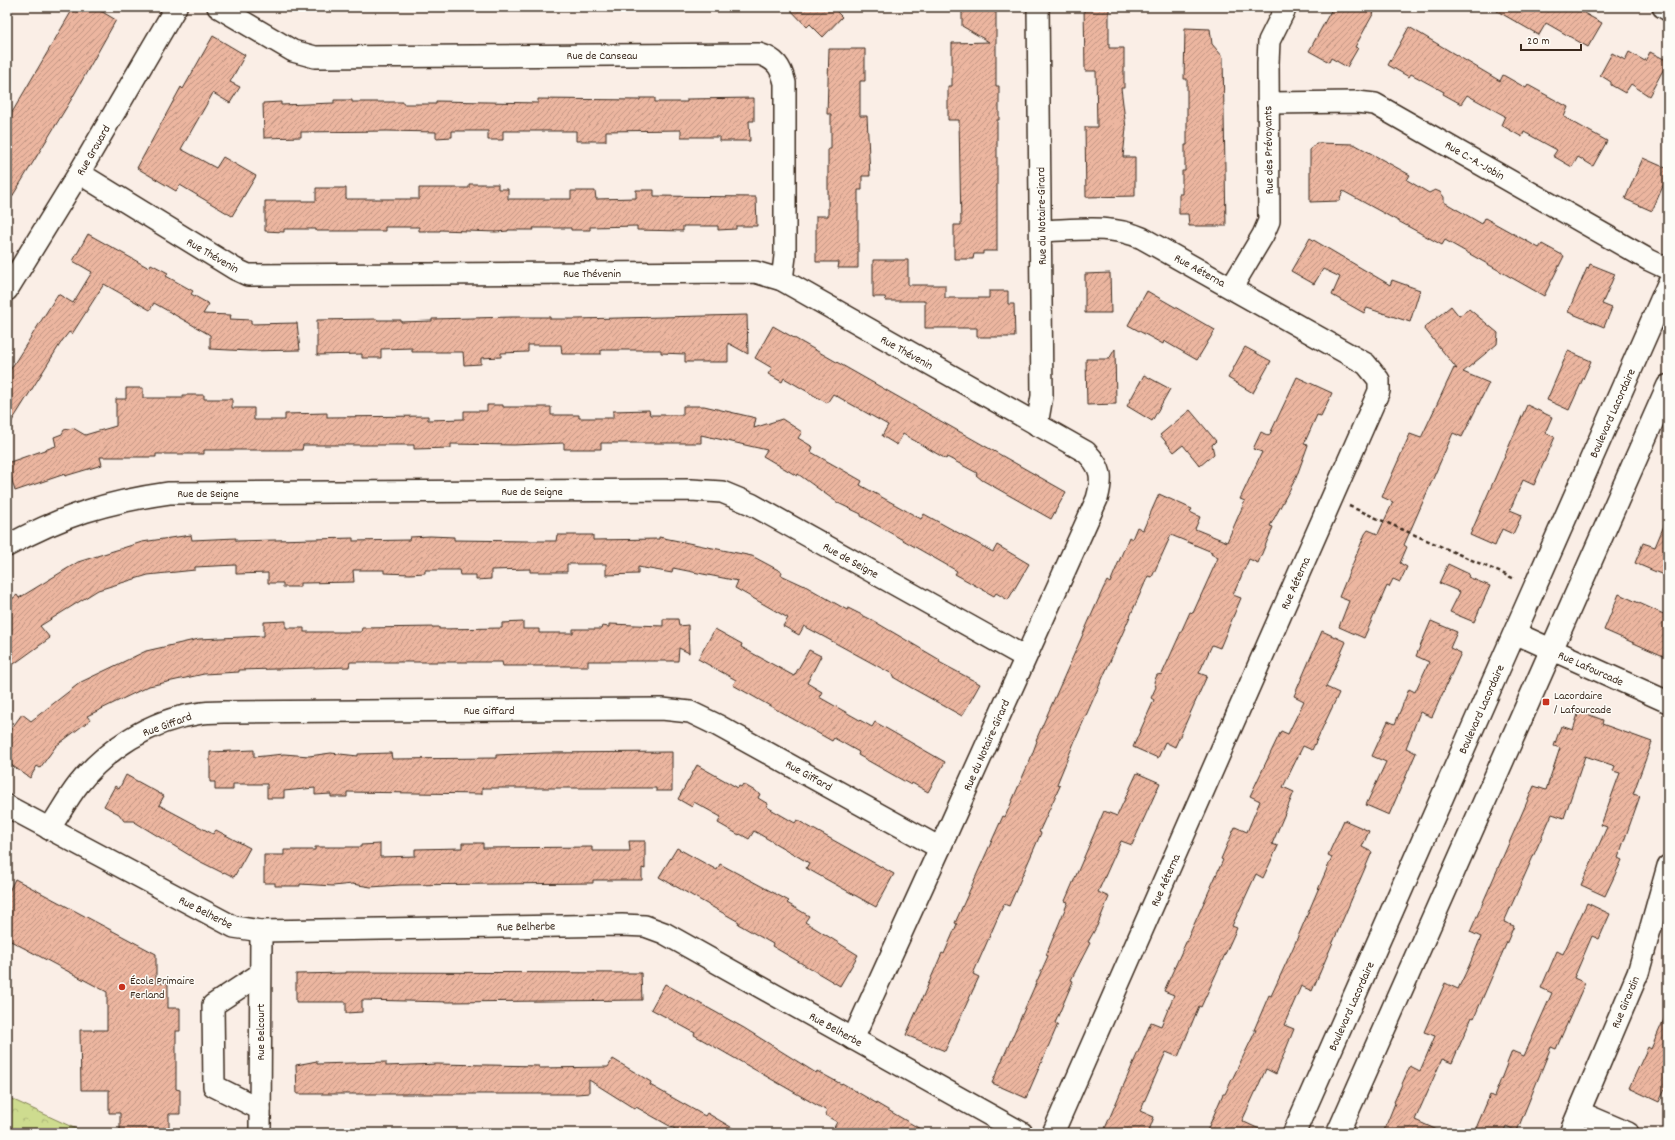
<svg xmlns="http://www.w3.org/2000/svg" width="1675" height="1140" font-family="Dekko,sans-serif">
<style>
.forest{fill:url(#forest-crowns);stroke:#848356}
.building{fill:url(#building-hatch);stroke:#3b2a1e}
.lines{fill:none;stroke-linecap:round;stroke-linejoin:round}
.minor-casing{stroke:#3b2a1e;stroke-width:24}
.major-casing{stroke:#3b2a1e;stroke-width:25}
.path{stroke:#3b2a1e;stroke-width:2.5;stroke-dasharray:4 3;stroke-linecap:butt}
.minor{stroke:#fdfcf7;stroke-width:21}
.major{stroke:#fdfcf7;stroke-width:22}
.poi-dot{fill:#c8321e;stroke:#fdfcf7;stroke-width:1.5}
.labels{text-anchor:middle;stroke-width:3;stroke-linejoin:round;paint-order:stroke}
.street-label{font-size:12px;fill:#3b2a1e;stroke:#fdfcf7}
.poi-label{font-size:12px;fill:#3b2a1e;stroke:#fdfcf7;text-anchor:start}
</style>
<defs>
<pattern id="forest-crowns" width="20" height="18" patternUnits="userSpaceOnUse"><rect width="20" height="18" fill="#cedc8f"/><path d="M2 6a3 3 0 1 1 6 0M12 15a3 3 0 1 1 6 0" fill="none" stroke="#b2bd7b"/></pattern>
<pattern id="building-hatch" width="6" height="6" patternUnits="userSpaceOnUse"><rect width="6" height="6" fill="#ecb6a0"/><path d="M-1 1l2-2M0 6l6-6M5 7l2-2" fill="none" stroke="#c09482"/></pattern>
</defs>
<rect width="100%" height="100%" fill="#faeee6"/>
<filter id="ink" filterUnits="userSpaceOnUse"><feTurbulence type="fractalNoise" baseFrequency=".025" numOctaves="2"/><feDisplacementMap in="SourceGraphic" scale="8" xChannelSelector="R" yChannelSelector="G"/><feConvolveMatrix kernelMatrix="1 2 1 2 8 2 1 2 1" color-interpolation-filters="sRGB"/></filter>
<g filter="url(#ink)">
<!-- forest -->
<path class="forest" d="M 7,1097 L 85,1133 L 7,1133 Z"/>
<!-- building -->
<g class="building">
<path d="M 74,7 L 94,7 L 116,20 L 71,100 L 7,205 L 7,121 Z"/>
<path d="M 788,7 L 832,7 L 842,17 L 823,37 L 810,24 L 807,27 Z"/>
<path d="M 962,7 L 996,7 L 996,86 L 999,86 L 999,120 L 997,120 L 997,251 L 983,251 L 983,254 L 974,254 L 973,259 L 954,259 L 954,225 L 961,225 L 959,120 L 948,120 L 948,86 L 952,86 L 952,43 L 989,42 L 962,26 Z"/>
<path d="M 1084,7 L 1109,7 L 1109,48 L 1124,48 L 1124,88 L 1121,88 L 1126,128 L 1123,157 L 1135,157 L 1135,196 L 1086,197 L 1085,127 L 1097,127 L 1096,71 L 1085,71 Z"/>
<path d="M 1333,7 L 1377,7 L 1355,47 L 1358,48 L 1347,67 L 1331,58 L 1329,62 L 1309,51 Z"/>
<path d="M 1490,7 L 1573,7 L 1602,23 L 1588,47 L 1546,23 L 1539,35 Z"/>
<path d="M 1409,27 L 1500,81 L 1503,75 L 1526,88 L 1528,85 L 1568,107 L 1564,117 L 1607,141 L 1593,166 L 1578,157 L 1572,167 L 1553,156 L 1557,150 L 1524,132 L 1522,137 L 1501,125 L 1505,116 L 1467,95 L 1461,104 L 1443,94 L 1444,92 L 1411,74 L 1409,77 L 1388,65 Z"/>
<path d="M 1185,28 L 1210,29 L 1212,44 L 1223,57 L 1226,226 L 1189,226 L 1188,214 L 1179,214 L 1179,194 L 1182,194 L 1182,171 L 1185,171 L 1185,145 L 1187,145 L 1187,79 L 1184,79 Z"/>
<path d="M 213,36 L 245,55 L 230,82 L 240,87 L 230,103 L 213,93 L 181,149 L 216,168 L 223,157 L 256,176 L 232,216 L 180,185 L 176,191 L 137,168 L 181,87 L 183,89 Z"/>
<path d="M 829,49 L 865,49 L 865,81 L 860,81 L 860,116 L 867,116 L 870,176 L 862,176 L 862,190 L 858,190 L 858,268 L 838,268 L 839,262 L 816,262 L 816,216 L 828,216 L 828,149 L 831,149 L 831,114 L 827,114 Z"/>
<path d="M 1629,52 L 1645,61 L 1650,52 L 1668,61 L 1649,96 L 1631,84 L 1625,93 L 1611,85 L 1611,82 L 1600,75 L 1612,53 L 1625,60 Z"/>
<path d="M 640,98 L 655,98 L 655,102 L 687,102 L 687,99 L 754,98 L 754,121 L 749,121 L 750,141 L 720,141 L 720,137 L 681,137 L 681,130 L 606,131 L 606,141 L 576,141 L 576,131 L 503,131 L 503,140 L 488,140 L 488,131 L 452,131 L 452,137 L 436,138 L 436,132 L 387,131 L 301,132 L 301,137 L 264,138 L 263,103 L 281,102 L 281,105 L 334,103 L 334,100 L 352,100 L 352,102 L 403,102 L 403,104 L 436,104 L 436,101 L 538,103 L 538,99 L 640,100 Z"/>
<path d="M 1316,143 L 1354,144 L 1410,175 L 1407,180 L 1429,193 L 1435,190 L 1440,192 L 1444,197 L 1444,202 L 1482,224 L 1485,218 L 1539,248 L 1542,244 L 1564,256 L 1544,296 L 1445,240 L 1442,245 L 1343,191 L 1339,201 L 1310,202 L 1310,150 Z"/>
<path d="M 1643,158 L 1668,169 L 1668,175 L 1652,211 L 1625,199 Z"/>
<path d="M 469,184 L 498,184 L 498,189 L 508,189 L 508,199 L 571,199 L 571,191 L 595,191 L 596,199 L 636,198 L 636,190 L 654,190 L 654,196 L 756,197 L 757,226 L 736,226 L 736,229 L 718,230 L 718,226 L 683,226 L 683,231 L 637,230 L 637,226 L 590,227 L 590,230 L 571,230 L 571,228 L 533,228 L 534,230 L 508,230 L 508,231 L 496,232 L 440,230 L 440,231 L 419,231 L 419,227 L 385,227 L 385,231 L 316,231 L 316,229 L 284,229 L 284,232 L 265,231 L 265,201 L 316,201 L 316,188 L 346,188 L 346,199 L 419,199 L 419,188 L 469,188 Z"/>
<path d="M 88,234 L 149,268 L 151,264 L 168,273 L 166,276 L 193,291 L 191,294 L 209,304 L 203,314 L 231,315 L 230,319 L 251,320 L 251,324 L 297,323 L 300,350 L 249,351 L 210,349 L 210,335 L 154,303 L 150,310 L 104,284 L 72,334 L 69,332 L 62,341 L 7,429 L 7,375 L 58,294 L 73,303 L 92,272 L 73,261 Z"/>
<path d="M 1310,238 L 1390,285 L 1392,280 L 1420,290 L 1410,322 L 1367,308 L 1364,313 L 1332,295 L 1340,277 L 1323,269 L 1314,284 L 1291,271 Z"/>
<path d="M 873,260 L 908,260 L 908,285 L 945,285 L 945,298 L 989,298 L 989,291 L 1008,291 L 1008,304 L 1014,304 L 1015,337 L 977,337 L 977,328 L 925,328 L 925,301 L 886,301 L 885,297 L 873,297 Z"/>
<path d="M 1590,264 L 1615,274 L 1602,304 L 1612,308 L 1604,327 L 1568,312 L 1587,268 L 1588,269 Z"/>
<path d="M 1110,273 L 1111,313 L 1085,313 L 1085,274 Z"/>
<path d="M 1147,291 L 1215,330 L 1197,360 L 1164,341 L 1163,344 L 1128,325 Z"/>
<path d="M 1451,306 L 1459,316 L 1469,309 L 1498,333 L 1497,344 L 1463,372 L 1489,383 L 1462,437 L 1453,433 L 1404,545 L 1407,547 L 1400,563 L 1407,567 L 1400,582 L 1393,579 L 1389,587 L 1387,586 L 1364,638 L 1339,627 L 1349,601 L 1339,597 L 1365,534 L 1368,530 L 1378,534 L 1393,502 L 1382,497 L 1410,434 L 1421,438 L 1454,368 L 1457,369 L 1424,328 Z"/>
<path d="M 747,315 L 748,354 L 728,343 L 728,362 L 685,362 L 685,354 L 661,353 L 661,350 L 601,350 L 601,354 L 562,354 L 561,345 L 528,345 L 528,352 L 501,353 L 501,357 L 481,358 L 481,364 L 464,365 L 463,352 L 412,352 L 412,348 L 381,349 L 381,358 L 362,358 L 362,354 L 317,355 L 317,320 L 377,319 L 377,320 L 401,320 L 401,322 L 432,321 L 432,319 L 512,317 L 550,317 L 550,319 L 577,319 Z"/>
<path d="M 773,326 L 1066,492 L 1051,519 L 982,480 L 976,475 L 977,473 L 947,457 L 946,459 L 903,434 L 897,445 L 882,436 L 888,425 L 833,394 L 827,403 L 784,378 L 782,382 L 768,374 L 772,368 L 755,358 Z"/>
<path d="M 1245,347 L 1271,361 L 1253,393 L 1228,378 Z"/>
<path d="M 1115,349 L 1116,404 L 1087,405 L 1086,359 L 1109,359 Z"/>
<path d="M 1568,351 L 1591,361 L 1569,410 L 1547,400 Z"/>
<path d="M 1144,375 L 1170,389 L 1152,421 L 1127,406 Z"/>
<path d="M 1297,377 L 1332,393 L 1321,416 L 1317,415 L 1304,444 L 1308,445 L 1296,478 L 1270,526 L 1273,527 L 1258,563 L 1249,559 L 1233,595 L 1241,598 L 1220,648 L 1212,645 L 1199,673 L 1207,676 L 1175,747 L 1165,742 L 1158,758 L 1133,747 L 1154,700 L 1151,698 L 1156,687 L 1154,682 L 1157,675 L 1162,674 L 1190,612 L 1193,613 L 1218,558 L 1211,554 L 1212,552 L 1171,535 L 1152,577 L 1148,576 L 1076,738 L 1057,784 L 1060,786 L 1039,832 L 1041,833 L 1009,906 L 1004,904 L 1002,908 L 973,974 L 979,977 L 945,1051 L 906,1035 L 942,953 L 944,954 L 957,924 L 955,923 L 1003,816 L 1005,817 L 1030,760 L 1037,741 L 1036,740 L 1103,589 L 1107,581 L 1110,583 L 1129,537 L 1132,539 L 1137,527 L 1143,530 L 1159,494 L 1192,509 L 1190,512 L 1200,517 L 1195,529 L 1227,542 L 1245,501 L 1240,499 L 1262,452 L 1253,449 L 1261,432 L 1269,436 Z"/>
<path d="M 126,388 L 143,388 L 143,398 L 183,398 L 183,395 L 204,395 L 204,399 L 232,399 L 232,408 L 254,408 L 254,420 L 285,420 L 285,414 L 327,413 L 327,417 L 428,416 L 428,420 L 464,419 L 464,411 L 487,411 L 487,405 L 503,405 L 503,407 L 551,407 L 551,415 L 579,415 L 579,418 L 613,418 L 613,411 L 649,410 L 650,415 L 683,415 L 683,406 L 704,406 L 756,418 L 754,428 L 782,419 L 802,432 L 798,438 L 813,447 L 811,452 L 862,481 L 860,485 L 921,519 L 924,514 L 993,552 L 997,545 L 1029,564 L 1008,600 L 996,593 L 994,596 L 955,574 L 957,571 L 861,516 L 861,514 L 838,503 L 798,474 L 797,476 L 763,456 L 767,450 L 701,435 L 701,443 L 601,443 L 601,449 L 564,449 L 564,443 L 514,445 L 451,444 L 451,448 L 414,449 L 414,445 L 303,445 L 302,450 L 204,450 L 204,454 L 156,454 L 156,457 L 100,457 L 102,465 L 65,476 L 65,474 L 15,491 L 7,463 L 56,446 L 54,437 L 62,434 L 64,430 L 73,428 L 85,435 L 116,426 L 116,399 L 126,399 Z"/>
<path d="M 1527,405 L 1552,417 L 1545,433 L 1555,437 L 1534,485 L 1523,480 L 1510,510 L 1522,515 L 1513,534 L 1502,529 L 1495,546 L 1470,535 Z"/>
<path d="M 1190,410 L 1216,441 L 1212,445 L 1214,454 L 1200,466 L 1183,445 L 1174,452 L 1160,435 Z"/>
<path d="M 1668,516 L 1668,577 L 1635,563 L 1643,543 L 1655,547 Z"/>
<path d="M 191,535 L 192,540 L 236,538 L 236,541 L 353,538 L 353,541 L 409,540 L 410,537 L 430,536 L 454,537 L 454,540 L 527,541 L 556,541 L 557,535 L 593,535 L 593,540 L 659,539 L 659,537 L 752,556 L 782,572 L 781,575 L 807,587 L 847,610 L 848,608 L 872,620 L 940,660 L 939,662 L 980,684 L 962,716 L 910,687 L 893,677 L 894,675 L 804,626 L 799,635 L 783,626 L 788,618 L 735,588 L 738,581 L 673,568 L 672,573 L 638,567 L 638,574 L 606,575 L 606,564 L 567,564 L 567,572 L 530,572 L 530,569 L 491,570 L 491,579 L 476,580 L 476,575 L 460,575 L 459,570 L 425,570 L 425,573 L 410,574 L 384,573 L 384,570 L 353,570 L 354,582 L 304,583 L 300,583 L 300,587 L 283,587 L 283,583 L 268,583 L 268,573 L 236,574 L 236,565 L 195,567 L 195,570 L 148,575 L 98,590 L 40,626 L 50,638 L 7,669 L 7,603 L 17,595 L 19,598 L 78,562 L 142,542 Z"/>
<path d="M 1448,564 L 1469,574 L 1468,577 L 1490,586 L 1474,622 L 1450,612 L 1460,592 L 1439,583 Z"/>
<path d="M 1619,594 L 1668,616 L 1668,658 L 1604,630 Z"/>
<path d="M 663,619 L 678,619 L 679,626 L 688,625 L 689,653 L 679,648 L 678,661 L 588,661 L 588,666 L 503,666 L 502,662 L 350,662 L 349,667 L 239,670 L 239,672 L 204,674 L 149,686 L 87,716 L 90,720 L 56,746 L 40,768 L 37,766 L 30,778 L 7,762 L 7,735 L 22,714 L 31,721 L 81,682 L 146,651 L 199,639 L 264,636 L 264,622 L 286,621 L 286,628 L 304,628 L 304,632 L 361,632 L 362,628 L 439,627 L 439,629 L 502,628 L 502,623 L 523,622 L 523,629 L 539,629 L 539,633 L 573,633 L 573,629 L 601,629 L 602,626 L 609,627 L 609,624 L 663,626 Z"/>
<path d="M 1431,621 L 1457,632 L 1450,648 L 1461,653 L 1432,717 L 1420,712 L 1406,748 L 1416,753 L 1389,815 L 1366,805 L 1386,762 L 1372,756 L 1388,721 L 1395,724 L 1409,689 L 1415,692 L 1429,662 L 1416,656 Z"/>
<path d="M 715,629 L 742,644 L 741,647 L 794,676 L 809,650 L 821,656 L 807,683 L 822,692 L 819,697 L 872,727 L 875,722 L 945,762 L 928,792 L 912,783 L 911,785 L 858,755 L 859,752 L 834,738 L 832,741 L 733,685 L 736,680 L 698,659 Z"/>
<path d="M 1322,631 L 1346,642 L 1326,687 L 1339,693 L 1312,750 L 1303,746 L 1283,787 L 1294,792 L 1272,844 L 1278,846 L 1263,878 L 1256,874 L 1232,926 L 1237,928 L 1201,1007 L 1199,1006 L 1178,1057 L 1166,1052 L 1140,1111 L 1154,1117 L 1148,1133 L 1103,1133 L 1151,1022 L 1161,1026 L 1174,995 L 1164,991 L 1223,860 L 1221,859 L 1230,838 L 1235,827 L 1247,832 L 1260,801 L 1250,796 L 1281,731 L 1288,734 L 1304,701 L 1294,696 Z"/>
<path d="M 1579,711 L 1603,720 L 1602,724 L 1652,742 L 1633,794 L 1640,796 L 1618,858 L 1622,860 L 1605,896 L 1581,885 L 1607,827 L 1601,825 L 1620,773 L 1613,771 L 1615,766 L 1585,756 L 1564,818 L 1552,814 L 1504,922 L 1514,926 L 1474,1018 L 1472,1017 L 1452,1063 L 1442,1059 L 1415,1120 L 1444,1133 L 1383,1133 L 1395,1103 L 1394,1102 L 1410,1066 L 1420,1071 L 1435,1036 L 1424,1032 L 1445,983 L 1458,989 L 1469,966 L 1481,937 L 1470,932 L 1534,786 L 1546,790 L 1560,748 L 1554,746 L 1561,726 L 1573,730 Z"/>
<path d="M 254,750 L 254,757 L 284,754 L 309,756 L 331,753 L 358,756 L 358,754 L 391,753 L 392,759 L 496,758 L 496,755 L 544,753 L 672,752 L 672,791 L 656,791 L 656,788 L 482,788 L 482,794 L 347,792 L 347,797 L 331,797 L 331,794 L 315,795 L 315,788 L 284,791 L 284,798 L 267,798 L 267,784 L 233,784 L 233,790 L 215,790 L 215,782 L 210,782 L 210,752 Z"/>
<path d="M 697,765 L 738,788 L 739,786 L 741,787 L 743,784 L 760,794 L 758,798 L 768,804 L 767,807 L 795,823 L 797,820 L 894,874 L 876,907 L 806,868 L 809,863 L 754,831 L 749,839 L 740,834 L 739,835 L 718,823 L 721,817 L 694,802 L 692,807 L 678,799 Z"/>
<path d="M 1137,773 L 1160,783 L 1132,845 L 1121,841 L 1098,892 L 1109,897 L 1097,926 L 1088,942 L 1090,943 L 1071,980 L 1073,981 L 1055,1023 L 1058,1024 L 1026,1098 L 992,1083 L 1048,956 L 1046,955 L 1068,902 L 1065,901 L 1104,811 L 1117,816 Z"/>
<path d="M 126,775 L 164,796 L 159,805 L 213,834 L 216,830 L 250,848 L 234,877 L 224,872 L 223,873 L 199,861 L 133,821 L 124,821 L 119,814 L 104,806 L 115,786 L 119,789 Z"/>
<path d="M 1344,820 L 1369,831 L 1362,847 L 1372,852 L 1312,991 L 1301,986 L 1284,1025 L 1294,1029 L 1276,1074 L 1266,1069 L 1242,1121 L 1268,1133 L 1206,1133 L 1223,1094 L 1225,1094 L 1256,1030 L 1254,1030 L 1269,995 L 1271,996 L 1293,948 L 1332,857 L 1328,855 Z"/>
<path d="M 629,841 L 645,841 L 645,869 L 642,868 L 642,880 L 593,880 L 593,883 L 400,885 L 371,887 L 352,884 L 333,886 L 300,884 L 300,886 L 275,886 L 275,883 L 264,883 L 264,855 L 284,855 L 284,850 L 315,850 L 315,847 L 361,847 L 361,845 L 380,844 L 380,857 L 415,856 L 415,849 L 462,848 L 462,843 L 483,843 L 483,848 L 592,847 L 592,851 L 630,851 Z"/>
<path d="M 677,848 L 717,870 L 720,864 L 789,901 L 787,903 L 809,916 L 805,922 L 858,955 L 840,986 L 772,946 L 773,944 L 738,924 L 739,922 L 659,877 Z"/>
<path d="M 15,879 L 156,954 L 156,983 L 168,983 L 168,1008 L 180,1008 L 180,1031 L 176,1031 L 176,1089 L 180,1090 L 180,1114 L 169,1114 L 169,1133 L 120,1133 L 120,1113 L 109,1113 L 109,1090 L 81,1090 L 80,1030 L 107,1030 L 107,992 L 7,939 L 7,895 Z"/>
<path d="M 1587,903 L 1610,914 L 1599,939 L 1592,936 L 1574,978 L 1585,983 L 1556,1049 L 1551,1047 L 1517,1131 L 1506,1126 L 1503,1133 L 1474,1133 L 1490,1095 L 1494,1097 L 1512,1051 L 1524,1056 L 1552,993 L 1541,988 L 1557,951 L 1563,954 Z"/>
<path d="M 346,972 L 641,973 L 642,1000 L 449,1002 L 362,1000 L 362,1012 L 346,1013 L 346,1002 L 296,1002 L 296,974 L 346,973 Z"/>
<path d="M 665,984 L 744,1028 L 816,1073 L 817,1071 L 841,1084 L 842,1083 L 927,1133 L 831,1133 L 837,1122 L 825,1115 L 827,1111 L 694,1035 L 695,1033 L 651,1009 Z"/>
<path d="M 1668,1010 L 1668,1083 L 1659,1102 L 1629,1088 L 1648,1047 L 1651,1049 Z"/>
<path d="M 613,1059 L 651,1082 L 650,1085 L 705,1116 L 707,1113 L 741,1133 L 682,1133 L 636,1107 L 635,1109 L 589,1080 L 589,1093 L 577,1094 L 297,1094 L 296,1065 L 317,1061 L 317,1064 L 386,1062 L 386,1066 L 437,1064 L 539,1066 L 539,1068 L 608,1067 Z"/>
</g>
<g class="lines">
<defs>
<g id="minor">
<path d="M 218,7 L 293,51 L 315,57 L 759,54 C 776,59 781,67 785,83 L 785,256 L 782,280"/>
<path d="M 1663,7 L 1668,10"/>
<path d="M 1268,103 L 1357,102 L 1375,104 L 1649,260 L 1668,269"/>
<path d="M 79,173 L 235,269 L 248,275 L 755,272 L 782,280 L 1086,452 C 1102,468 1103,477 1097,499 L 940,848 L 853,1039"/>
<path d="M 1041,231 C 1075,230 1111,224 1142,238 L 1366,364 L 1379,380 L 1379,391 L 1053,1133"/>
<path d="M 1232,287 L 1263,235 L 1269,221 L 1268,63 L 1269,41 L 1286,7"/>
<path d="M 7,290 L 79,173 L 176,7"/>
<path d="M 1037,425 L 1042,396 L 1038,7"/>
<path d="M 7,546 C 62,516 106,502 169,493 L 691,490 L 722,492 L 751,504 L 1025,657"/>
<path d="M 1515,633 L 1668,702"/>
<path d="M 7,806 L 234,927 L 261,931 L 622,925 L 645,926 L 664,933 L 1022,1133"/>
<path d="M 49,829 C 59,815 67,799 78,785 C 105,750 151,720 196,714 C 205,712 215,712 224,712 L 662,709 L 690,712 L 717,725 L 940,848"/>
<path d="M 260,1109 L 214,1086 L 213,1005 L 260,974"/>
<path d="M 1579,1112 L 1628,1133"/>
<path d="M 260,1133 L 261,931"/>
<path d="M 1570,1133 L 1638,973 L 1668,866"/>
</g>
<g id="major">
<path d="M 1294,1133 L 1668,285"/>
<path d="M 1338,1133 L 1668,386"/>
</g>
</defs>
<!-- minor casing -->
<use href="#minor" class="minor-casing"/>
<!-- major casing -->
<use href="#major" class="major-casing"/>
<!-- path -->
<path class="path" d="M 1349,506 L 1515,579"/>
<!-- minor -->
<use href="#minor" class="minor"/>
<!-- major -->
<use href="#major" class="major"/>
</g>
</g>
<!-- markers -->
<g class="poi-dot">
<rect x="1542" y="698" width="8" height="8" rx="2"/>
<circle cx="122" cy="987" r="4"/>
</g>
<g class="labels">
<!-- street labels -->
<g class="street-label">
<text x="602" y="59">Rue de Canseau</text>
<text transform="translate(93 150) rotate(-60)" y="4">Rue Grouard</text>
<text transform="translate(1268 150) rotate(-91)" y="4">Rue des Prévoyants</text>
<text transform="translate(1475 160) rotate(30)" y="4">Rue C.-A.-Jobin</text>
<text transform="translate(1041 216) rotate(-91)" y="4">Rue du Notaire-Girard</text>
<text transform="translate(213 255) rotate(30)" y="4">Rue Thévenin</text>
<text transform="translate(1200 270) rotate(29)" y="4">Rue Aéterna</text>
<text x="592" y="277">Rue Thévenin</text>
<text transform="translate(907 352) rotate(29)" y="4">Rue Thévenin</text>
<text transform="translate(1612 413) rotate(-66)" y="4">Boulevard Lacordaire</text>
<text x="532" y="495">Rue de Seigne</text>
<text x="208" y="497">Rue de Seigne</text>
<text transform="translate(851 560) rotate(29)" y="4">Rue de Seigne</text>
<text transform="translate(1295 583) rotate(-66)" y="4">Rue Aéterna</text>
<text transform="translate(1591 668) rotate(24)" y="4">Rue Lafourcade</text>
<text transform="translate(1481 709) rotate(-66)" y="4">Boulevard Lacordaire</text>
<text x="489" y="714">Rue Giffard</text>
<text transform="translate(167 724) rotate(-20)" y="4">Rue Giffard</text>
<text transform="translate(986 745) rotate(-66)" y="4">Rue du Notaire-Girard</text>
<text transform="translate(809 775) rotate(29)" y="4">Rue Giffard</text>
<text transform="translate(1165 880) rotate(-66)" y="4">Rue Aéterna</text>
<text transform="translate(206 912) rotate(27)" y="4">Rue Belherbe</text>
<text transform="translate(526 926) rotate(-1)" y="4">Rue Belherbe</text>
<text transform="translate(1625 1002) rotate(-67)" y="4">Rue Girardin</text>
<text transform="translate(1351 1006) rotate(-66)" y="4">Boulevard Lacordaire</text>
<text transform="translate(836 1029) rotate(29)" y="4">Rue Belherbe</text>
<text transform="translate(260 1032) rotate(-90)" y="4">Rue Belcourt</text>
</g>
<!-- poi labels -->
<g class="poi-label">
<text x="1554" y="699">Lacordaire<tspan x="1554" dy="14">/ Lafourcade</tspan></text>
<text x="130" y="984">École Primaire<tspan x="130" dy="14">Ferland</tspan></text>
</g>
</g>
<!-- margin -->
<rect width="1675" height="1140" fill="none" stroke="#fdfcf7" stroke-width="24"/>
<rect x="12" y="12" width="1651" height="1116" fill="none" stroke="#3b2a1e" stroke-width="1.5" filter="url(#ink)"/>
<!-- scale -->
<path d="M1521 44v6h60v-6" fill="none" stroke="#3b2a1e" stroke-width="2"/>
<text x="1527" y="44" font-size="12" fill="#3b2a1e" stroke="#fdfcf7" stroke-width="3" paint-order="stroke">20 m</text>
</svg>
